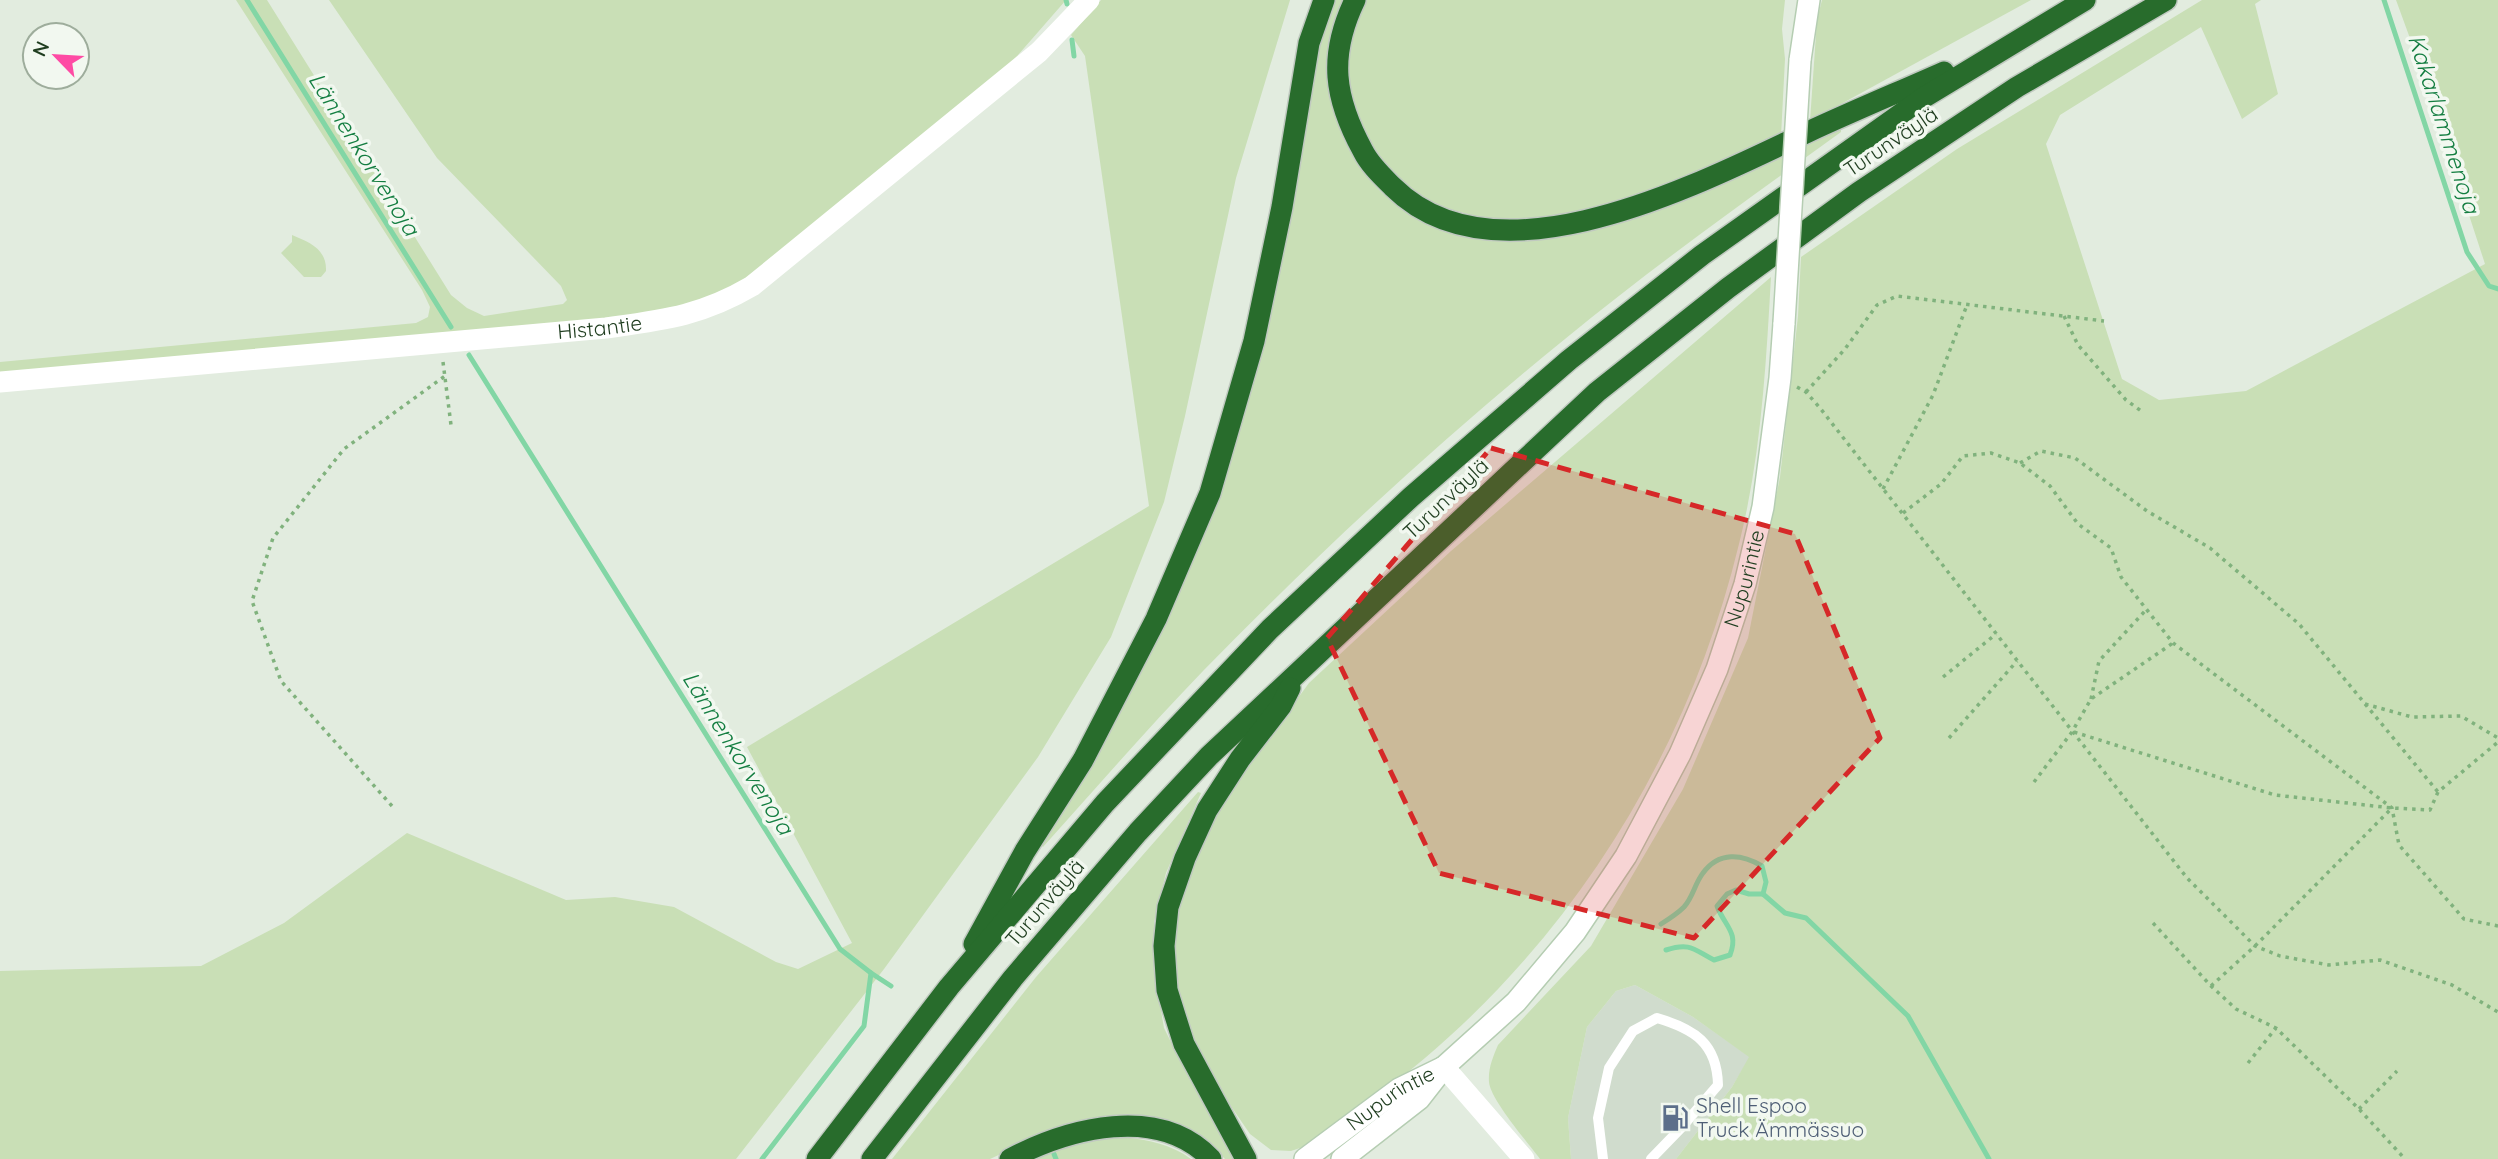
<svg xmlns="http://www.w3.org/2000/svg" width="2498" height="1159" font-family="Quicksand,sans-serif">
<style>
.built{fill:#d0dccd}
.green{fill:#c9dfb6}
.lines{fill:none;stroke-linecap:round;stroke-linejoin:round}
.stream{stroke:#82d6a5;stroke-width:5}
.secondary-casing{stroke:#b5cdb2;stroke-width:24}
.motorway-casing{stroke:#c0c9c0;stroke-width:24}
.path{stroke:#80b27d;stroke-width:3.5;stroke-dasharray:3.5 5;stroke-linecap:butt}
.service{stroke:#fff;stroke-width:10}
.minor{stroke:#fff;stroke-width:21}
.secondary{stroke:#fff;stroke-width:21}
.motorway{stroke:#286c2c;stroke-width:21}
.secondary-bridge-casing{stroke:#b5cdb2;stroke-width:24;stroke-linecap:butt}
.secondary-bridge{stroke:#fff;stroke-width:21}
.marked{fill:#d62828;fill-opacity:0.2;stroke:#d62828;stroke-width:5;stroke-dasharray:14 9;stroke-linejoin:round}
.labels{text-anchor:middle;stroke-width:7;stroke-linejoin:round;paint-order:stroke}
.street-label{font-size:21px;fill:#1f3d1f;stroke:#f2f8f0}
.service-label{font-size:21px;fill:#4e5e75;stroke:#f2f8f0;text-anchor:start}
.water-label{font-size:23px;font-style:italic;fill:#147e41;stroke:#f2f8f0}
</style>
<rect width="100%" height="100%" fill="#e2ecdf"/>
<!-- built -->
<path class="built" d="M 1635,985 L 1693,1017 L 1750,1057 L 1732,1087 L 1676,1159 L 1571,1159 L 1568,1118 L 1587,1027 L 1616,991 Z"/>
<!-- green -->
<g class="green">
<path d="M 236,0 L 267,0 L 451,295 L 467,308 L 484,316 L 563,304 L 567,300 L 561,286 L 437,158 L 329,0 L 1066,0 L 1011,63 L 737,287 L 671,311 L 595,320 L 0,377 L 0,362 L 416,323 L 428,317 L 430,307 L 422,290 Z"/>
<path d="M 1101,0 L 1290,0 L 1236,178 L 1185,416 L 1164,502 L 1111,637 L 1038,757 L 884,969 L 736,1159 L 0,1159 L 0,971 L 201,966 L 284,923 L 407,833 L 566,900 L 615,897 L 674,907 L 776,962 L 798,969 L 852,943 L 747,747 L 1149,506 L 1085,56 L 1071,35 Z"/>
<path d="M 1333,0 L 1344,0 C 1310,76 1336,167 1407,212 C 1424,223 1444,228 1462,234 L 1679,199 L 1841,129 L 1841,132 C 1748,199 1654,266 1565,339 C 1438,442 1317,554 1203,671 C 1148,728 1096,788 1043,847 L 1041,845 L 1134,685 L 1203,529 L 1313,62 Z"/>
<path d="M 1363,0 L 1785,0 L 1782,29 L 1785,59 L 1781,136 L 1665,187 L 1565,217 L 1493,221 L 1424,202 L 1373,153 L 1346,85 L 1347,43 Z"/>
<path d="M 1822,0 L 2031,0 L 1810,121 L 1817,20 Z"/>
<path d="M 2202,0 L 2261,0 L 2255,4 L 2278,94 L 2242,119 L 2201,27 L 2060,115 L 2046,144 L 2122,379 L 2159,400 L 2246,391 L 2485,264 L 2423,74 L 2396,0 L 2498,0 L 2498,1159 L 1676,1159 L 1732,1087 L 1749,1057 L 1693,1017 L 1635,985 L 1616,991 L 1587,1027 L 1568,1118 L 1571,1159 L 1540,1159 C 1529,1144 1490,1099 1489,1082 C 1488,1068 1493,1057 1498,1045 L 1591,946 L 1683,789 L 1748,638 L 1780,477 L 1798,316 L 1801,257 L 1957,149 Z"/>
<path d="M 292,235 C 309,242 327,249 326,271 L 321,277 L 304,277 L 281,253 L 292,242 Z"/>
<path d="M 1771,277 C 1766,366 1761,457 1739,544 C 1691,743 1582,925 1425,1058 C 1389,1088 1350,1116 1312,1144 L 1291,1151 L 1271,1150 L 1250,1134 L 1213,1080 L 1183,1018 L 1173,954 L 1179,906 L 1194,860 L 1215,816 L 1242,774 L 1309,683 L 1451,551 Z"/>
<path d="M 1198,792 L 1201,793 L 1166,873 L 1154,922 L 1154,970 L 1164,1028 L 1191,1082 L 1239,1159 L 1225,1159 L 1205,1139 L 1172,1125 L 1098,1119 L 1054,1129 L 990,1159 L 892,1159 L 1036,977 Z"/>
<path d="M 1123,1137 C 1148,1140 1171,1144 1191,1159 L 1035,1159 L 1080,1140 Z"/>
</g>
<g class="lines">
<!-- stream -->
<g class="stream">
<path d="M 247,0 L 451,327"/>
<path d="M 1066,0 L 1067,4"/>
<path d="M 2384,0 L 2467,252 L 2489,286 L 2498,289"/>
<path d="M 1072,40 L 1074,56"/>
<path d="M 469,355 L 840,949 L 871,973 L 864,1026 L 762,1159"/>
<path d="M 1661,924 C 1669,919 1677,914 1684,907 C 1693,897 1695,883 1703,873 C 1719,851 1742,854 1762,866 L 1766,882 L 1763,894 L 1785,913 L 1806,918 L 1908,1016 L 1989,1159"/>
<path d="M 1666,950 C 1691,942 1694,950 1714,960 L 1730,955 C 1739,932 1725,927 1717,906 L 1727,894 L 1736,890 L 1749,894 L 1763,894"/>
<path d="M 871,973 L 891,986"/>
<path d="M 1054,1154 L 1056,1159"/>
</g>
<defs>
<g id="secondary">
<path d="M 1800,60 L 1809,0"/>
<path id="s2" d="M 1305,1159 L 1399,1089 L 1442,1068"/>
<path id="s3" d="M 1342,1159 L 1419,1099 L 1444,1067 L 1516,1002 L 1575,932 L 1626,856 L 1680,754 L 1717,669 L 1745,584 L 1763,507 L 1780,378 L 1784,323"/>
</g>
<g id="motorway">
<path d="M 1355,0 C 1328,56 1334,98 1363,151 C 1370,165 1382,176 1393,187 C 1497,290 1700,183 1808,132 C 1853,111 1899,92 1944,72"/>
<path d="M 974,944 L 1025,851 L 1083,760 L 1156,619 L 1210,493 L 1254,341 L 1282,207 L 1309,43 L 1324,0"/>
<path d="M 817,1159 L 949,987 L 1105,803 L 1270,629 L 1411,497 L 1569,360 L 1702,255 L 1923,98 L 2085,0"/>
<path d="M 872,1159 L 1013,978 L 1138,832 L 1209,756 L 1597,392 L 1728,288 L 1859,192 L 2017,87 L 2166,0"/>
<path d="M 1010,1159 C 1069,1128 1159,1104 1211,1159"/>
<path d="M 1246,1159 L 1184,1044 L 1167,990 L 1164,946 L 1168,907 L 1185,858 L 1207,810 L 1240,759 L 1281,706 L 1290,688"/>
</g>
</defs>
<!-- secondary casing -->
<use href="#secondary" class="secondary-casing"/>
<!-- motorway casing -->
<use href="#motorway" class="motorway-casing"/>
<!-- path -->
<g class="path">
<path d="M 2064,316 L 2078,345 L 2126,400 L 2144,413"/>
<path d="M 443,362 L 451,425"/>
<path d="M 1797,387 L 1806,392 L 1820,408 L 2187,878 L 2255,946 L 2280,956 L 2329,965 L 2380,960 L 2452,985 L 2498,1012"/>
<path d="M 1806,392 L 1845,349 L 1877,305 L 1897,296 L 2104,321"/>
<path d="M 2020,463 L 2041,451 L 2075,458 L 2147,511 L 2210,548 L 2299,624 L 2438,792"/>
<path d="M 1883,489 L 1933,395 L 1967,305"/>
<path d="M 1903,513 L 1941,484 L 1963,456 L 1991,453 L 2020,463 L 2050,486 L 2078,524 L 2111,548 L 2121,577 L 2173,643 L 2392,808 L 2399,845 L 2464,919 L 2498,926"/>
<path d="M 1943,677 L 1996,634"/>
<path d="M 2091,699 L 2099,661 L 2145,611"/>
<path d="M 2365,704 L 2412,717 L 2461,716 L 2498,738"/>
<path d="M 2074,732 L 2275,795 L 2392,808 L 2430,810 L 2438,792 L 2498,742"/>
<path d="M 1949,738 L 2017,661"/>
<path d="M 2034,782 L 2072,732 L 2091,699 L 2173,643"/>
<path d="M 392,806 L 281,681 L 252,601 L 273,538 L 344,449 L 445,376"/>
<path d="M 2153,923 L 2211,986 L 2236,1009 L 2276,1028 L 2359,1109 L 2405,1159"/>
<path d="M 2211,986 L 2255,946 L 2391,809"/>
<path d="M 2248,1063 L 2276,1028"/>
<path d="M 2359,1109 L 2397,1071"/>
</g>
<!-- service -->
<path class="service" d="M 1603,1159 L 1598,1118 L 1609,1068 L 1633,1031 L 1657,1018 C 1694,1029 1717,1043 1718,1085 L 1681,1128 L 1651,1159"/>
<!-- minor -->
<g class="minor">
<path id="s1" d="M 0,382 L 606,328 C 663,320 701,316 752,286 L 1039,52 L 1089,0"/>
<path d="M 1444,1067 L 1524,1159"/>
</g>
<!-- secondary -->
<use href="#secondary" class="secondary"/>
<!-- motorway -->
<use href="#motorway" class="motorway"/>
<defs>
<path id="secondary-bridge" d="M 1784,323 L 1800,60"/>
</defs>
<!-- secondary-bridge casing -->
<use href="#secondary-bridge" class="secondary-bridge-casing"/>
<!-- secondary-bridge -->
<use href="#secondary-bridge" class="secondary-bridge"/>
</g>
<!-- marked area -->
<path class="marked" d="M 1491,448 L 1795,534 L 1880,738 L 1694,938 L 1439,873 L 1327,638 Z"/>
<!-- icons -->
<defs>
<symbol id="fuel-bare" viewBox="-9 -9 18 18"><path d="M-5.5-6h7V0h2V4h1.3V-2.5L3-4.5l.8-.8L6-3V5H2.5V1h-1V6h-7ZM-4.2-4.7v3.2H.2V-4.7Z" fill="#5c6f8a" stroke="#f2f8f0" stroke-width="2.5" paint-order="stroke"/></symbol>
</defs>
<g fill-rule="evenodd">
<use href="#fuel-bare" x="1656" y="1099" width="38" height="38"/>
</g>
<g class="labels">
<!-- street labels -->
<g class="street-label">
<text transform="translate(1891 142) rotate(-34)" y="7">Turunväylä</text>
<text dy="7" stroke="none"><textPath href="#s1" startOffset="602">Histantie</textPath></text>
<text transform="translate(1446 499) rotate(-43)" y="7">Turunväylä</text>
<text dy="7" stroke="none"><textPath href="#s3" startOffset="721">Nupurintie</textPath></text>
<text transform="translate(1045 903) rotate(-49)" y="7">Turunväylä</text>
<text dy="7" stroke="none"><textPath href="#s2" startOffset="105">Nupurintie</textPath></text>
</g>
<!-- service labels -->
<g class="service-label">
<text x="1696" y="1113">Shell Espoo<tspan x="1696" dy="24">Truck Ämmässuo</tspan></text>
</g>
<!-- water labels -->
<g class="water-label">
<text transform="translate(2444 124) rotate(72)" y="8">Kakarlammenoja</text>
<text transform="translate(364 154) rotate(58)" y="8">Lännenkorvenoja</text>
<text transform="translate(738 753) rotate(58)" y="8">Lännenkorvenoja</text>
</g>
</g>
<!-- north arrow -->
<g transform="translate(56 56) rotate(295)"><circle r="33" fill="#f2f8f0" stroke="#9ead9c" stroke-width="2"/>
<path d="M0-5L12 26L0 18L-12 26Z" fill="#fe4ba4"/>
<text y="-10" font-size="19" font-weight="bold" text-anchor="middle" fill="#1f3d1f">N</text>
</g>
</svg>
